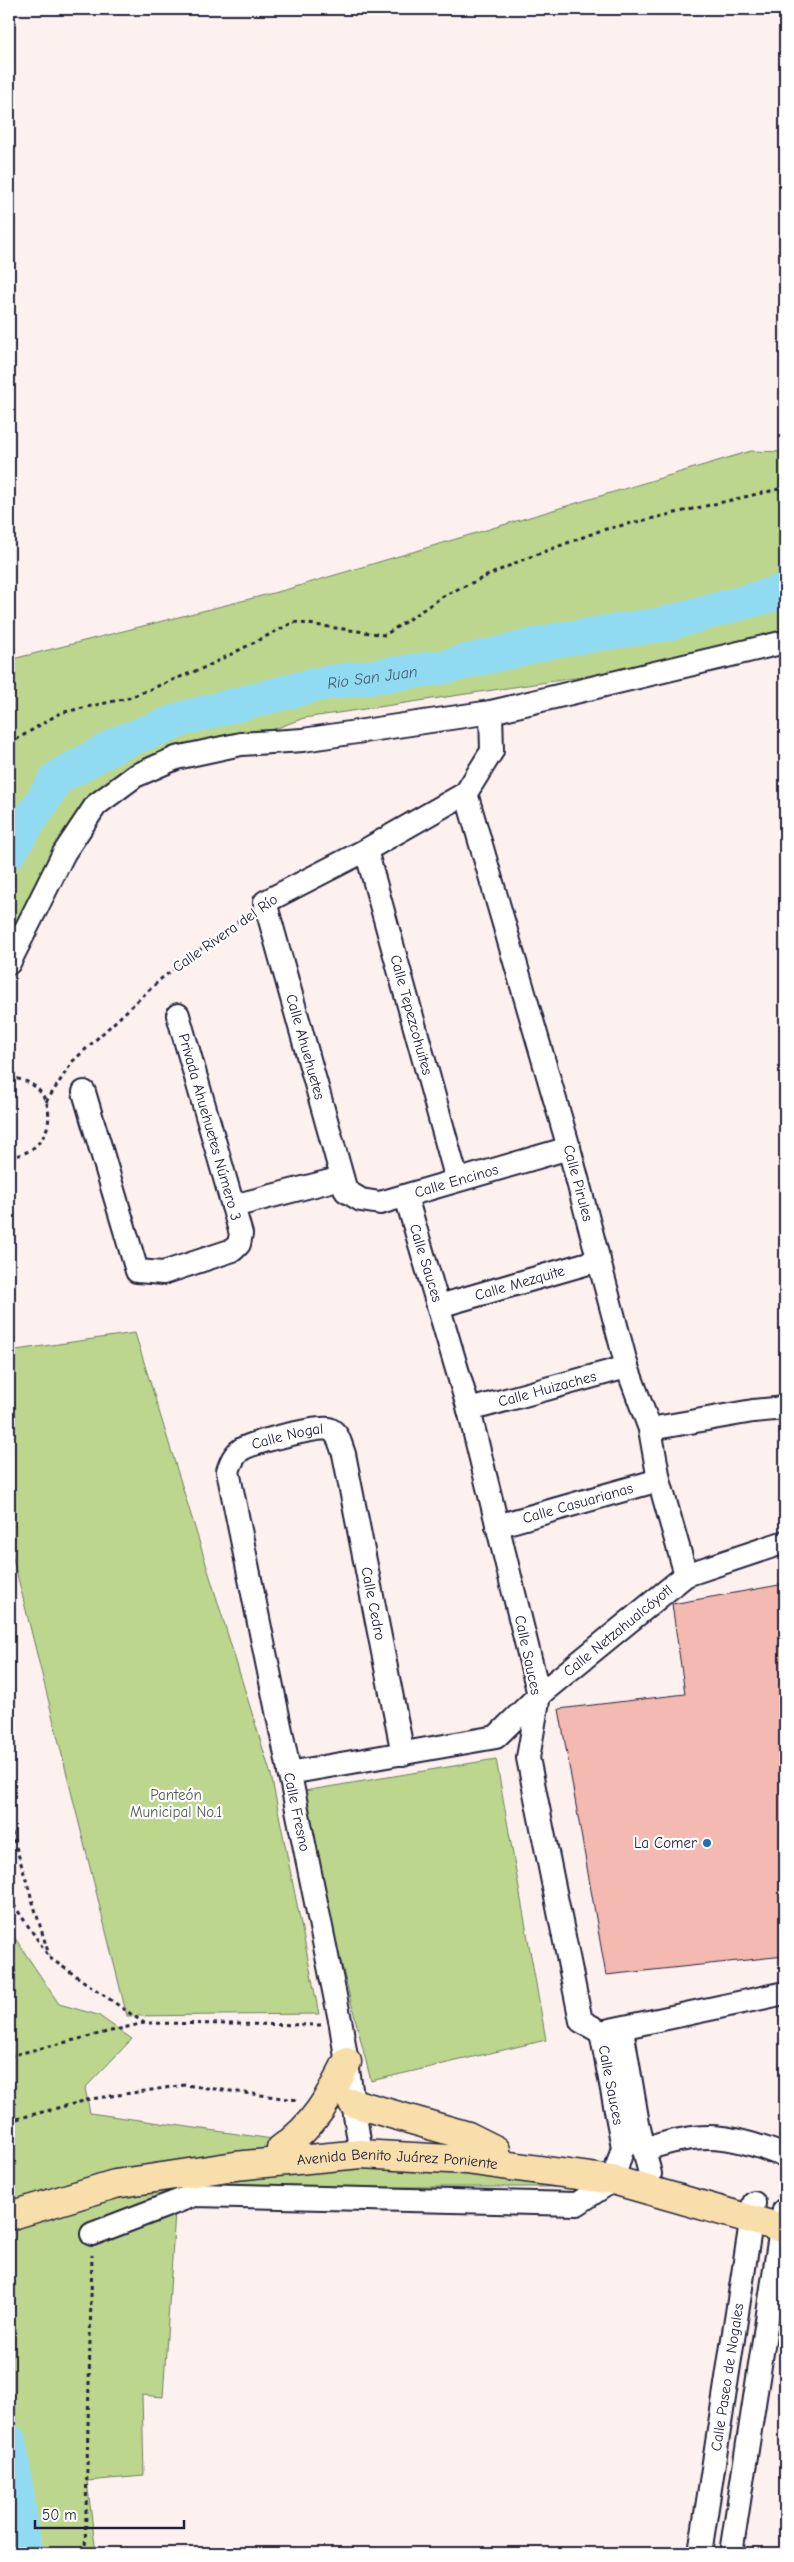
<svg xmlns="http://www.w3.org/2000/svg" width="794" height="2562" font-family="'Comic Neue',sans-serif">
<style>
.green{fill:#bcd68d;stroke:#6f7c64}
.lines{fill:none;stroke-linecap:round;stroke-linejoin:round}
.river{stroke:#91dbf2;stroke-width:35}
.building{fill:#f4b9b0;stroke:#22223b}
.minor-casing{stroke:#22223b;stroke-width:26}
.major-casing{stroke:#22223b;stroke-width:31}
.path{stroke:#22223b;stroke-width:3;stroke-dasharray:4 4;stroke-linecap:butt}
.minor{stroke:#fff;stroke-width:22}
.major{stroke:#f8deab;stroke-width:28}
.poi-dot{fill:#1f6fb2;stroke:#fff;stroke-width:2}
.labels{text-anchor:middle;stroke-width:4.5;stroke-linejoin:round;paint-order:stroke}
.street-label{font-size:15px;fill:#22223b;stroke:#fff}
.park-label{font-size:15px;fill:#505854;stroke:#fff}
.poi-label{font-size:15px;fill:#22223b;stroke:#fff;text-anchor:end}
.water-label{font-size:16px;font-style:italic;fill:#435a72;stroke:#fff}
</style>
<rect width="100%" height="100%" fill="#fdf1ef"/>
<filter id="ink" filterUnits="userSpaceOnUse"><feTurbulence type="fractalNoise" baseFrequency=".02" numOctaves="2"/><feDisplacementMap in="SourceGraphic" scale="10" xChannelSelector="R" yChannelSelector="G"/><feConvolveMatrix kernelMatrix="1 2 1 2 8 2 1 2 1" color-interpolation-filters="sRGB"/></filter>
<g filter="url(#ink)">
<!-- green -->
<g class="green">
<path d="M 751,451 L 785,452 L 785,633 L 588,676 L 304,718 L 86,799 L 9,945 L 9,660 L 285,590 Z"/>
<path d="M 135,1333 L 271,1775 L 319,2014 L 127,2016 L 9,1542 L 9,1351 Z"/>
<path d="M 496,1759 L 546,2040 L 371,2081 L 298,1792 Z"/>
<path d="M 9,1929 L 59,2004 L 98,2015 L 132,2039 L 85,2088 L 90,2113 L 476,2168 L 565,2187 L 191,2187 L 175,2212 L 163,2397 L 142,2395 L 144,2476 L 87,2481 L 96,2553 L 9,2553 Z"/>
</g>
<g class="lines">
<!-- river -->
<g class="river">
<path id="s1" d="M 9,852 L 57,778 L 119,743 L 188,717 L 318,684 L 444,667 L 557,640 L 664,624 L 785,591"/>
<path d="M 9,2441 L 25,2553"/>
</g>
</g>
<!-- building -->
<path class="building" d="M 785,1584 L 785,1956 L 606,1975 L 559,1709 L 685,1694 L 672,1604 Z"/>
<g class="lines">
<defs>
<g id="minor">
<path id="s2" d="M 466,793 L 569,1148 L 627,1367 L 650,1429 L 659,1480 L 686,1575"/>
<path id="s3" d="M 466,793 L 366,850 L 265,902 L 346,1191 L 361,1200 L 380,1203 L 569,1148"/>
<path d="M 466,793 L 492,751 L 491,712 L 785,642"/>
<path id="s4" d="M 366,850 L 457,1180"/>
<path d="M 9,963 L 64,853 L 96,805 L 135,776 L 176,758 L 241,744 L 303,740 L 491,712"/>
<path d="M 84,1092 L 137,1271 L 163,1273 L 233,1250 L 239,1244 L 241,1234 L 178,1015"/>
<path d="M 233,1206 L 342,1178"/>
<path id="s5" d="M 439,1306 L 599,1260"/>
<path id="s6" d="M 469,1410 L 627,1367"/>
<path d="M 650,1429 L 753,1411 L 785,1408"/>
<path id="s7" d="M 497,1526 L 659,1480"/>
<path id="s8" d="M 289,1773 L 496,1737 L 539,1695 L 686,1575 L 785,1542"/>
<path d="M 622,2029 L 638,2124 L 650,2174"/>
<path d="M 601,2032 L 785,1993"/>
<path d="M 644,2150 C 701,2130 730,2134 785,2156"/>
<path id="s9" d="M 361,2154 L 341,2025 L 228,1471 C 231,1462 234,1454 242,1449 C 252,1443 320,1425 329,1429 C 339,1433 340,1444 344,1454 L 403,1754"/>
<path d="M 92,2234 L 194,2195 L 577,2204 L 613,2180 L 623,2147 L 601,2032 L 581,2021 L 528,1758 L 539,1695 L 469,1410 L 406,1197"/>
<path id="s10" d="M 700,2553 L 754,2203"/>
<path d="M 731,2553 L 784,2210"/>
</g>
<g id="major">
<path d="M 353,2103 L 468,2136 L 496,2150"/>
<path d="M 281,2149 C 315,2125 329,2098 347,2062"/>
<path id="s11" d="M 9,2216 L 115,2184 L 235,2166 L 361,2154 L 466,2160 L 613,2180 L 785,2229"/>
</g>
</defs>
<!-- minor casing -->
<use href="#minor" class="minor-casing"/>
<!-- major casing -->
<use href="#major" class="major-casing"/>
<!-- path -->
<g class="path">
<path d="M 9,744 L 60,713 L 128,698 L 208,666 L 294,622 L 385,635 L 445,595 L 522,560 L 602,530 L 779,489 L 785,490"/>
<path d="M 9,1078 C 61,1079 63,1151 9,1157"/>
<path d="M 46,1102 L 73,1061 L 162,978 L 248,914"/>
<path d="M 9,1824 L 49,1955"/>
<path d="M 9,1898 L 50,1958 L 144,2023"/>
<path d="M 9,2056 L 144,2023 L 321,2025"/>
<path d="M 9,2121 L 91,2099 L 185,2085 L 298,2100"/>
<path d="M 85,2553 L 92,2255"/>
</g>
<!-- minor -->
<use href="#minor" class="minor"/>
<!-- major -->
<use href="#major" class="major"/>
</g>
</g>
<!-- markers -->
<circle class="poi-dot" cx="707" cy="1843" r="5"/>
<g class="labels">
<!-- street labels -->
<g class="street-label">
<text transform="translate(225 933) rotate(-35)" y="5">Calle Rivera del Río</text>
<text dy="5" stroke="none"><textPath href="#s4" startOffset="171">Calle Tepezcohuites</textPath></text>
<text dy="5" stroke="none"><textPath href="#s3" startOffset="379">Calle Ahuehuetes</textPath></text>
<text transform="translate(210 1127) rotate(74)" y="5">Privada Ahuehuetes Número 3</text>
<text dy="5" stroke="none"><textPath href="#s3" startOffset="645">Calle Encinos</textPath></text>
<text dy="5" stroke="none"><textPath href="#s2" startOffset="406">Calle Pirules</textPath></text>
<text transform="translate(426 1263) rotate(73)" y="5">Calle Sauces</text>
<text dy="5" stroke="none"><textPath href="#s5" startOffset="84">Calle Mezquite</textPath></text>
<text dy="5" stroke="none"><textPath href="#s6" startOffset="81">Calle Huizaches</textPath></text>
<text dy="5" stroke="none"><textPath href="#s9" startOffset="770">Calle Nogal</textPath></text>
<text dy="5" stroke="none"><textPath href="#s7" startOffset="84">Calle Casuarianas</textPath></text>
<text dy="5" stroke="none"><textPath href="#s9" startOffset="995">Calle Cedro</textPath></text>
<text dy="5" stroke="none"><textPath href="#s8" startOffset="372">Calle Netzahualcóyotl</textPath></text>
<text transform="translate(528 1655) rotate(78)" y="5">Calle Sauces</text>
<text transform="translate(297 1812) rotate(78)" y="5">Calle Fresno</text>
<text transform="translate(611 2085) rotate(79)" y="5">Calle Sauces</text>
<text dy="5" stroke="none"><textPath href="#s11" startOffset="395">Avenida Benito Juárez Poniente</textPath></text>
<text dy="5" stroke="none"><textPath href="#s10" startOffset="178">Calle Paseo de Nogales</textPath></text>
</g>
<!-- park labels -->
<g class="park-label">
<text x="176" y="1800">Panteón<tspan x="176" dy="17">Municipal No.1</tspan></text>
</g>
<!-- poi labels -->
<g class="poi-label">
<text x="697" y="1848">La Comer</text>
</g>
<!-- water labels -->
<g class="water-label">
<text dy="6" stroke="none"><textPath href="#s1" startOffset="422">Rio San Juan</textPath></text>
</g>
</g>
<!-- margin -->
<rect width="794" height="2562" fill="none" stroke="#fff" stroke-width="30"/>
<rect x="15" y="15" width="764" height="2532" fill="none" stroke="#22223b" stroke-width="2" filter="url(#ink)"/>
<!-- scale -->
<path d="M35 2520v8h149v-8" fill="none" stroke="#22223b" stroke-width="2.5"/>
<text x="42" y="2520" font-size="15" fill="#22223b" stroke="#ffffff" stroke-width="4" paint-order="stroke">50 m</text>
</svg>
